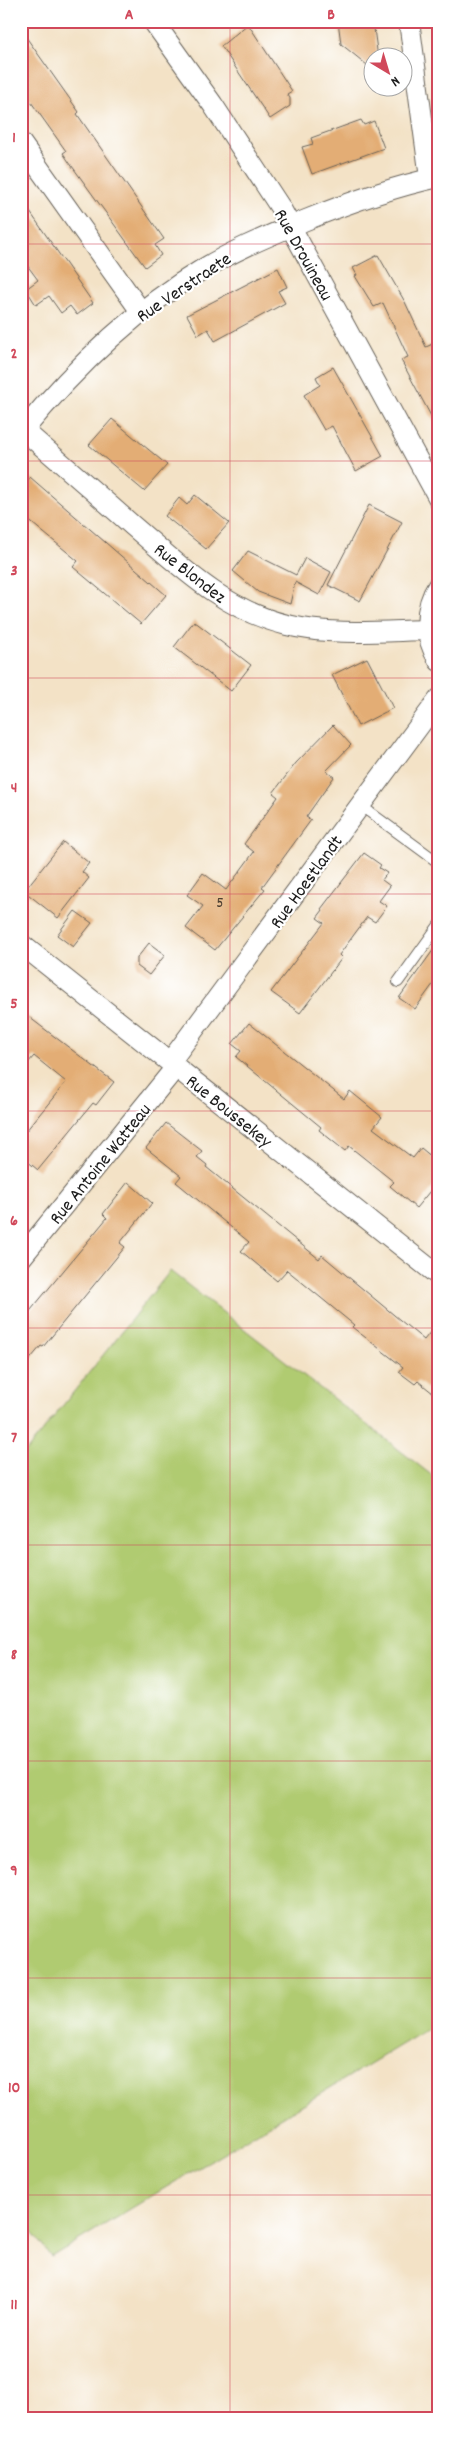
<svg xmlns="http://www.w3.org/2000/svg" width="460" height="2439" font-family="Dekko,sans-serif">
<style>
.green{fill:#b0cb71;stroke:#667446}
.building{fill:#e3ad74}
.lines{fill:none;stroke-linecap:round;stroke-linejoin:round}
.service-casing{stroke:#676158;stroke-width:12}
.minor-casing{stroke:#676158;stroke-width:22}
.service{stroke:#fff;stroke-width:10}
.minor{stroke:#fff;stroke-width:20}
.grid{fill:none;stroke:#d1495b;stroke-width:1;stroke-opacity:0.55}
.labels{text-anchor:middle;stroke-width:4.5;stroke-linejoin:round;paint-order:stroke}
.number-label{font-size:16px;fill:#4e4032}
.street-label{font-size:19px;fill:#1c1c1c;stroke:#fff}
.neatline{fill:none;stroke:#d1495b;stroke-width:2}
.grid-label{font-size:16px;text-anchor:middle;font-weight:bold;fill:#d1495b}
</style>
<rect width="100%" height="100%" fill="#fff"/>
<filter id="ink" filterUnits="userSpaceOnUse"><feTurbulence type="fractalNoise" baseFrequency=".02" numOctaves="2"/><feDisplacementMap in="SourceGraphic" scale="10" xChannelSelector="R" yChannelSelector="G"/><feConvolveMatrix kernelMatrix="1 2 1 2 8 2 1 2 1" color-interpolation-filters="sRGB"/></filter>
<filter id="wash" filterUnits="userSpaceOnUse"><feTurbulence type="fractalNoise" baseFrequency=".0096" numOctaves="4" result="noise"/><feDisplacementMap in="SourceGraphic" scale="20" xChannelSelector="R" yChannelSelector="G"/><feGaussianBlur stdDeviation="1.12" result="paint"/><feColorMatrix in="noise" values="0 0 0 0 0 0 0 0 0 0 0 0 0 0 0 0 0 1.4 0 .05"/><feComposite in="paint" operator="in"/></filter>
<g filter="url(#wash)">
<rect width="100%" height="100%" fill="#f3e2c6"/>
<!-- green -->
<path class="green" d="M 170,1271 L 439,1481 L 439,2022 L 51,2257 L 21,2218 L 21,1458 Z"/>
<g id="blocks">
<!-- building -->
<g class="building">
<path d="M 338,21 L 373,21 L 378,58 L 372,58 L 372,69 L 341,44 Z"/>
<path d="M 248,24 L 292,91 L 287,94 L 290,98 L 290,106 L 270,119 L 221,46 Z"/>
<path d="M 21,30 L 79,112 L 77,114 L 164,239 L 155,245 L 161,255 L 145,267 L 69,162 L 63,153 L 66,151 L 21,88 Z"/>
<path d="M 361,120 L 364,125 L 374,121 L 384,148 L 312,174 L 302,147 L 313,144 L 311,138 Z"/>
<path d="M 21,199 L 93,303 L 77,315 L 70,306 L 61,313 L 49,296 L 36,305 L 26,289 L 38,280 L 21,257 Z"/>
<path d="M 378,255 L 405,302 L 426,347 L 439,341 L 439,431 L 401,360 L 408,357 L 383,303 L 374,307 L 355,276 L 357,275 L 353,268 Z"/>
<path d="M 278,268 L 287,287 L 278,291 L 285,303 L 215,341 L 208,329 L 198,335 L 187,315 Z"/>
<path d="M 333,367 L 383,456 L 356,471 L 332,426 L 324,430 L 304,395 L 320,385 L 316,377 Z"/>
<path d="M 112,419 L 167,465 L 144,491 L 89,445 Z"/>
<path d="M 30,477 L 166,595 L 141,624 L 73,567 L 78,561 L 21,514 L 21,489 Z"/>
<path d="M 195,495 L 229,523 L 206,549 L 165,516 L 179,498 L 187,505 Z"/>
<path d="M 369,505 L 402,522 L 360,601 L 328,585 Z"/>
<path d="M 248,551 L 296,575 L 305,558 L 331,572 L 319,595 L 295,582 L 290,604 L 258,592 L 233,571 Z"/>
<path d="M 194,621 L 251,665 L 231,691 L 174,647 Z"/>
<path d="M 367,658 L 393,708 L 358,726 L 332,675 Z"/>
<path d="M 333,725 L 351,745 L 326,771 L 334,777 L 306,817 L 311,820 L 262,887 L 265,889 L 215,950 L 186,928 L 203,906 L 187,895 L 203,873 L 226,890 L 254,852 L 244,844 L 278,797 L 273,793 L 296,763 Z"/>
<path d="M 63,842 L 89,863 L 82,872 L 89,878 L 58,918 L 24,891 Z"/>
<path d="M 364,853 L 381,865 L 379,868 L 387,873 L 382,880 L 390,886 L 379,901 L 387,906 L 375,922 L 367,917 L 339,955 L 342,958 L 300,1013 L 271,992 L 324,923 L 317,918 L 323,910 L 321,909 Z"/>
<path d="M 75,911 L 92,923 L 73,947 L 57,935 Z"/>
<path d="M 439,942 L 439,976 L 415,1009 L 399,998 Z"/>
<path d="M 149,943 L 165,955 L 149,975 L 137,966 L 137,958 Z"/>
<path d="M 21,1011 L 114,1082 L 96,1105 L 93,1103 L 38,1170 L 21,1156 L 21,1137 L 66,1082 L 34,1056 L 21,1071 Z"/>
<path d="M 249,1023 L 344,1099 L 350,1091 L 382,1117 L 373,1128 L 413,1158 L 421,1148 L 439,1163 L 439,1180 L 416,1208 L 390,1186 L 394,1182 L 349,1146 L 345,1151 L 319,1130 L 321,1127 L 236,1057 L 241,1051 L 232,1044 Z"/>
<path d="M 166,1123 L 202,1151 L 197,1157 L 207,1165 L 206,1167 L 319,1259 L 322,1255 L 424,1340 L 439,1321 L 439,1398 L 418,1381 L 415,1384 L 399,1372 L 403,1367 L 352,1327 L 354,1325 L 287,1270 L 277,1281 L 241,1251 L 249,1242 L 176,1182 L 181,1176 L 146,1148 Z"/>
<path d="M 128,1182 L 152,1203 L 120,1243 L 125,1247 L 43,1347 L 41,1346 L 21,1370 L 21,1322 L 107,1218 L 103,1214 Z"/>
</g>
</g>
</g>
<g filter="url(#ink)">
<use href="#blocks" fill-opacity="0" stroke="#676158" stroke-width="1"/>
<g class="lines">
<defs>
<g id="service">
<path d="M 360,805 L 439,863"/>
<path d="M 398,982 L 439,925"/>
</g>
<g id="minor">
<path d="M 153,21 L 213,105 L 280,207 L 439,499"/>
<path d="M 409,21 L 430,178"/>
<path d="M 21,143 L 142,313"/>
<path d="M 21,428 C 59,461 96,493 133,526 C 181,567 224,610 287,625 C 332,636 382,631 428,630"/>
<path d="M 21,433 C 72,371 134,310 203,269 C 236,249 271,235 306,220 C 350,202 392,187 439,177"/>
<path d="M 439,584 C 423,608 424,637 439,661"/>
<path d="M 21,944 L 439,1276"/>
<path d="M 170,1062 L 439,699"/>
<path d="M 21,1258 L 176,1067"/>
</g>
</defs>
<!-- service casing -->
<use href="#service" class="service-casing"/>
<!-- minor casing -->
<use href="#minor" class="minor-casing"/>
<!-- service -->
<use href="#service" class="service"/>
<!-- minor -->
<use href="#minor" class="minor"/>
</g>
</g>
<!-- grid -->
<path class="grid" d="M 230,21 L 230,2418M 21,244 L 439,244M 21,461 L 439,461M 21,678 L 439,678M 21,894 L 439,894M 21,1111 L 439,1111M 21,1328 L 439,1328M 21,1545 L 439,1545M 21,1761 L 439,1761M 21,1978 L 439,1978M 21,2195 L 439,2195"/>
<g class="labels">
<!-- number labels -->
<g class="number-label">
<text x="220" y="907">5</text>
</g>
<!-- street labels -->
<g class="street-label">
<text transform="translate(305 254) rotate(61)" y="7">Rue Drouineau</text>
<text transform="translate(183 286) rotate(-34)" y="7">Rue Verstraete</text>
<text transform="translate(191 572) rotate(38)" y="7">Rue Blondez</text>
<text transform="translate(305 881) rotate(-54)" y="7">Rue Hoestlandt</text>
<text transform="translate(230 1110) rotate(39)" y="7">Rue Boussekey</text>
<text transform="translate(99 1163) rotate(-51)" y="7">Rue Antoine Watteau</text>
</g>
</g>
<!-- margin -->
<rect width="460" height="2439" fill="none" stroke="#fff" stroke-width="55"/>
<!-- north arrow -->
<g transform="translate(388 72) rotate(142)"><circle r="24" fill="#ffffff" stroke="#a4a4a4"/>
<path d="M0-4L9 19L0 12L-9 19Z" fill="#d1495b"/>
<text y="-8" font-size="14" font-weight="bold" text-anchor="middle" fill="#1c1c1c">N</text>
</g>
<rect x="28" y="28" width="404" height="2384" class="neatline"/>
<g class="grid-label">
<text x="129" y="19">A</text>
<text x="331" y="19">B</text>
<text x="14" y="142">1</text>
<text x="14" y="358">2</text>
<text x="14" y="575">3</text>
<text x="14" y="792">4</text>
<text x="14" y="1008">5</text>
<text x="14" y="1225">6</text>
<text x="14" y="1442">7</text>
<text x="14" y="1659">8</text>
<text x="14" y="1875">9</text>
<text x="14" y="2092">10</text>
<text x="14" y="2309">11</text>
</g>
</svg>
